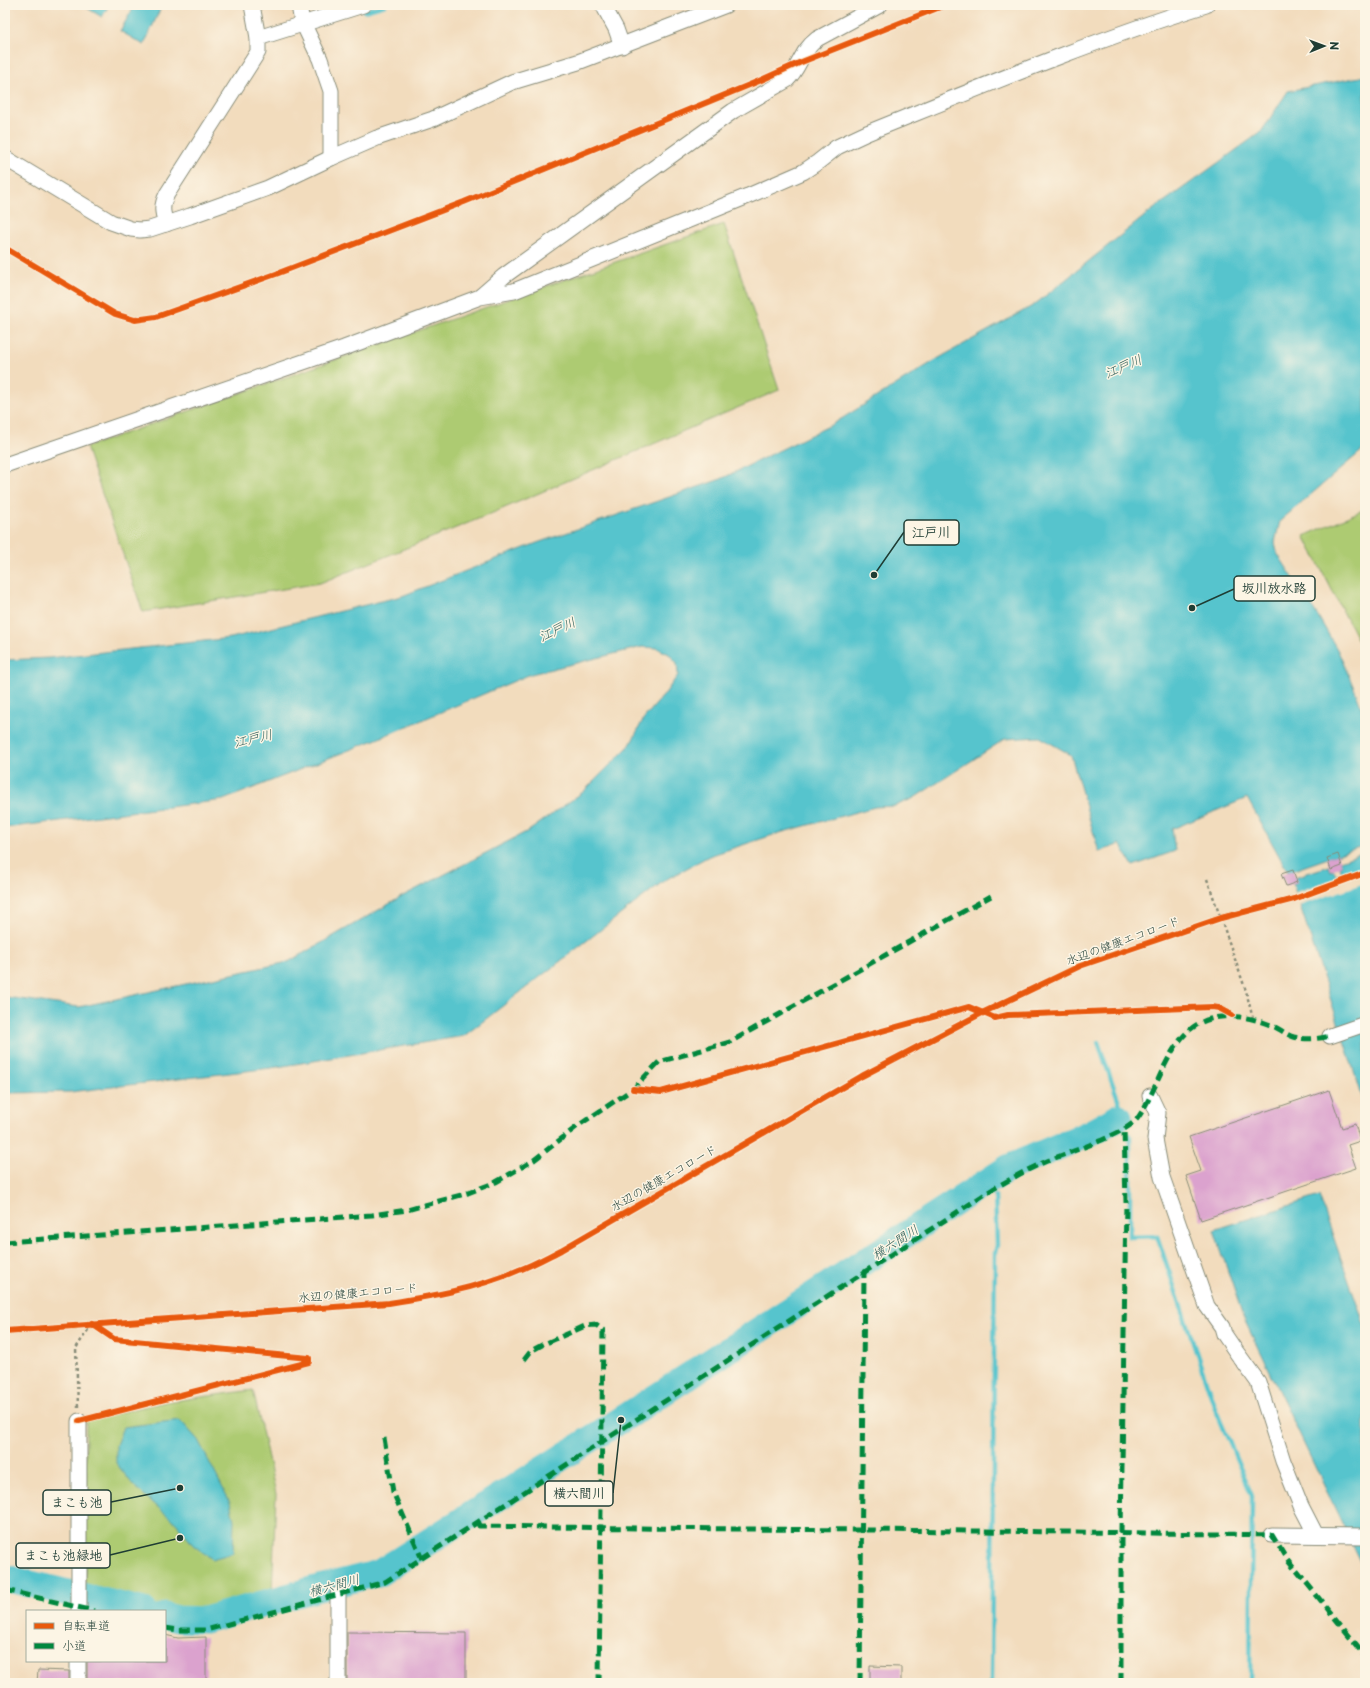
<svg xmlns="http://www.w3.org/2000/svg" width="1370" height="1688" font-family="'Playpen Sans','Klee One',sans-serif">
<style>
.green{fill:#adcb72;stroke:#668453}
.water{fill:#56c4cd;stroke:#3a8080}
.pier{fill:#f2dcbd}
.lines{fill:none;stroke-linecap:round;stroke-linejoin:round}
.stream{stroke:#56c4cd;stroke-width:4.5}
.river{stroke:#56c4cd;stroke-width:27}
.building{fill:#dba2ce}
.minor-casing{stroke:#888c78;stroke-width:17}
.path{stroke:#888c78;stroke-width:2.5;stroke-dasharray:3 3;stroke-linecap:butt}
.minor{stroke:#fff;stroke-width:15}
.quiet{stroke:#00873e;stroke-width:5;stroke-dasharray:10 5;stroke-linecap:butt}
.cycleway-casing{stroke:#fcf5e5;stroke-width:8}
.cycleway{stroke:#e8590c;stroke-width:6}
.labels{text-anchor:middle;stroke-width:3;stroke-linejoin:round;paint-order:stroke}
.street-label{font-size:12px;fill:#1f3d34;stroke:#fcf5e5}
.water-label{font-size:13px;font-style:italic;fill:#2d5f5a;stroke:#fcf5e5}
.leader{fill:none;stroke:#1f3d34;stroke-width:1.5}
.callout-dot{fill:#1f3d34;stroke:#fcf5e5;stroke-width:1.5}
.callout{fill:#fcf5e5;stroke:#1f3d34;stroke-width:1.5}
.callout-label{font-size:13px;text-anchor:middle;font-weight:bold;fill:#1f3d34}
</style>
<rect width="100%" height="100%" fill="#fcf5e5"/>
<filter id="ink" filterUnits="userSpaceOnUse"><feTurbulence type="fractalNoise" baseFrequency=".025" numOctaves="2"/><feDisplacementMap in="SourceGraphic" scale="8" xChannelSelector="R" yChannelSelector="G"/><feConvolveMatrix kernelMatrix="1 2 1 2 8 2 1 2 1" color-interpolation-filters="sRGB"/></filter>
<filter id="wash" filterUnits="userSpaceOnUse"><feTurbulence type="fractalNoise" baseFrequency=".012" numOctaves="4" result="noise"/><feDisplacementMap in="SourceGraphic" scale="16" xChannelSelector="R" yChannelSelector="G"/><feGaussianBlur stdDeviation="0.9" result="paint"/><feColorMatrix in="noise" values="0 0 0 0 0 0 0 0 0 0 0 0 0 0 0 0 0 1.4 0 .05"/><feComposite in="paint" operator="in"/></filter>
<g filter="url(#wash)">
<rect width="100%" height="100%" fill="#f2dcbd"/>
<!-- green -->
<g class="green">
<path d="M 724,224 L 779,390 L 488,515 L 320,583 L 143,612 L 86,447 Z"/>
<path d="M 1365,509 L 1365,654 L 1304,536 Z"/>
<path d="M 253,1390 L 276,1494 L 272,1595 C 236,1607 204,1622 165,1612 L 165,1611 L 85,1593 L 86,1420 L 165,1402 Z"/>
</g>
<!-- water -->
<g class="water">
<path d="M 82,5 L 109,5 L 102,17 Z"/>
<path d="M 135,5 L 162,5 L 144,45 L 120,31 Z"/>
<path d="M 1365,76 L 1365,448 L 1280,521 L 1275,542 L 1277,553 L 1318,616 L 1338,651 L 1354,688 L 1365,717 L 1365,761 L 1363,762 L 1365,773 L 1365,845 L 1288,872 L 1247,798 L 1172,829 L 1175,851 L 1133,866 L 1120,844 L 1099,852 L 1071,755 L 1040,737 L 1005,739 L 914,798 L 895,806 L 875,807 L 779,833 L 709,856 L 665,880 L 464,1036 L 271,1068 L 70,1092 L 5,1093 L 5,997 L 79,1007 L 288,962 L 403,896 L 530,830 L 583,792 L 630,745 L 644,718 L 664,695 L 678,675 L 677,663 L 669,654 L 657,648 L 642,647 L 531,674 L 372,741 L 223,800 L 5,828 L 5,660 L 49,658 L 231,638 L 402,596 L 537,543 L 721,479 L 833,424 L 939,358 L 1034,305 L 1151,211 L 1261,132 L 1288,91 Z"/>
<path d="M 1365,852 L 1365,1105 L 1293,884 L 1297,882 L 1295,877 L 1329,866 L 1331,871 L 1334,870 L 1336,875 L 1342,873 L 1340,867 L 1342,866 L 1340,861 Z"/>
<path d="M 1319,1196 L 1365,1327 L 1365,1571 L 1244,1319 L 1214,1230 Z"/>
<path d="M 180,1420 L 198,1440 L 230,1502 L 234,1520 L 233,1553 L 212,1559 L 193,1545 L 177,1524 L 134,1486 L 116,1463 L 116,1445 L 123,1427 Z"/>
</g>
<!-- pier -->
<path class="pier" d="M 1365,868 L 1365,883 L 1299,906 L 1294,893 Z"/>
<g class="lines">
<!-- stream -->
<g class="stream">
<path d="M 364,11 L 385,5"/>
<path d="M 1098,1042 L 1125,1119"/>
<path d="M 1130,1135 L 1130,1237 L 1157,1236 L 1215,1408 L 1252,1496 L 1250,1683"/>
<path d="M 991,1683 L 995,1253 L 997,1245 L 995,1196"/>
</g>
<!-- river -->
<g class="river">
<path d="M 5,1578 L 144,1611"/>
<path d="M 165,1616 L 178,1619 L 205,1620 L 315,1589 L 379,1573 L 621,1420 L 1008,1168 L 1088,1134 L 1119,1117"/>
</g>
</g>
<g id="blocks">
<!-- building -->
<g class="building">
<path d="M 1338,854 L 1342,866 L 1331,870 L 1327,858 Z"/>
<path d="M 1293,870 L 1297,882 L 1286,886 L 1281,874 Z"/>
<path d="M 1329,1090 L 1342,1128 L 1355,1124 L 1360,1141 L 1348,1145 L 1356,1168 L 1201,1220 L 1186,1176 L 1201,1171 L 1189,1137 Z"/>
<path d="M 347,1632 L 466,1633 L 466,1683 L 347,1683 Z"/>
<path d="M 165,1635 L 178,1638 L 206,1637 L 206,1683 L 87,1683 L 87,1661 L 165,1661 Z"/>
<path d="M 870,1666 L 901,1667 L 901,1683 L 870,1683 Z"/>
<path d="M 38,1670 L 69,1671 L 69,1683 L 37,1683 Z"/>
</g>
</g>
</g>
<g filter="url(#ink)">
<use href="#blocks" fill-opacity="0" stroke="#888c78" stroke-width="1"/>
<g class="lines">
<defs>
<g id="minor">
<path d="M 299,5 L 302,23"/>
<path d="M 603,5 L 616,29 L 622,46"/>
<path d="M 303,23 L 320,59 L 331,91 L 331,158"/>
<path d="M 258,38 L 363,5"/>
<path d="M 5,158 L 111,222 L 131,229 L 140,230 L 150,229 L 190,216 L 268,188 L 331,158 L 377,138 L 433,119 L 512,82 L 578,62 L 726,5"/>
<path d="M 166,224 C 162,211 161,206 167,194 L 258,52 L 258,38 L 252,5"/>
<path d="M 481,296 L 504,276 L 733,111 L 787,80 C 801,66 800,52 817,39 L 880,5"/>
<path d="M 5,465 L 344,348 L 480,297 L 514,291 L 748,196 L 803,172 L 818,162 L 837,147 L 867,133 C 979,88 1091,41 1206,5"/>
<path d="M 1330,1036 L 1365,1024"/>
<path d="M 1150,1096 L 1158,1113 L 1155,1139 L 1162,1177 L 1207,1306 L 1222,1327 L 1224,1334 L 1237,1353 L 1258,1382 L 1283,1461 L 1301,1506 L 1316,1535"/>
<path d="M 1272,1535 L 1365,1536"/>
<path d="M 338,1595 L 338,1683"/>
<path d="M 79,1611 L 79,1421"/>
<path d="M 78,1683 L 78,1661"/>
</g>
</defs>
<!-- minor casing -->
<use href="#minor" class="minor-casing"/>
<!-- path -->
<g class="path">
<path d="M 1207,879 L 1246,991 L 1253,1019"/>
<path d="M 78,1407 L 76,1348 L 92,1324"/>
</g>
<!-- minor -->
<use href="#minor" class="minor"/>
<!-- quiet -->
<g class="quiet">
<path d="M 5,1242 L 372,1215 L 407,1210 L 468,1193 L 496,1182 L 534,1160 L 579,1125 L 633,1089 L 659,1062 L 730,1042 L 991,896"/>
<path d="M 524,1360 L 531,1351 L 542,1345 L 585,1326 L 596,1325 L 603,1330 L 599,1683"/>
<path d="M 384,1438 L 393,1492 L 422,1559"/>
<path d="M 478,1523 L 479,1526 C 744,1530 1008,1530 1272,1535 L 1284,1555 L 1360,1649 L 1365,1660"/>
<path d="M 5,1590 L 94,1611"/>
<path d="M 165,1628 L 179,1630 L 206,1630 L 385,1582 L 993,1189 C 1011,1179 1028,1169 1047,1161 C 1069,1152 1124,1135 1137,1119 C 1160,1088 1169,1030 1210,1019 C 1232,1013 1255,1018 1275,1027 C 1281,1030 1287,1035 1294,1037 C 1306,1040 1318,1039 1330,1036"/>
<path d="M 860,1683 L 864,1273"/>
<path d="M 1121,1683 L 1121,1532 L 1126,1202 L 1124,1130"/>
</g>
<defs>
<g id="cycleway">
<path d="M 5,248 L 115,314 L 135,320 L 156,317 L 276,274 L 464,202 L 759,81 L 799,63 L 945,5"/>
<path d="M 633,1089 L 661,1092 L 969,1007 L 995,1018 L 1008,1015 L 1212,1007 L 1219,1008 L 1232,1015"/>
<path d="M 5,1331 L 389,1303 C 433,1296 478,1288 519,1270 C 533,1265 547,1257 561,1250 L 862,1076 L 982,1013 L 1080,966 L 1221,918 L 1294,899 L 1365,873"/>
<path d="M 79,1421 L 309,1362 L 309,1358 L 114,1339 L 92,1324"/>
</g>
</defs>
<!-- cycleway casing -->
<use href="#cycleway" class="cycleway-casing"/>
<!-- cycleway -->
<use href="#cycleway" class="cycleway"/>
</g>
</g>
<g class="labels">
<!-- street labels -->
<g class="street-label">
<text transform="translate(1123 941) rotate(-20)" y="4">水辺の健康エコロード</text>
<text transform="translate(664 1178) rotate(-30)" y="4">水辺の健康エコロード</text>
<text transform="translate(358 1293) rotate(-5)" y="4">水辺の健康エコロード</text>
</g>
<!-- water labels -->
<g class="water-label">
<text transform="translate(1123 366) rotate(-23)" y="5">江戸川</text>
<text transform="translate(557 629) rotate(-25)" y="5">江戸川</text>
<text transform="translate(253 738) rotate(-13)" y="5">江戸川</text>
<text transform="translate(895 1242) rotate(-33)" y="5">横六間川</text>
<text transform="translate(334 1585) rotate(-15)" y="5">横六間川</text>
</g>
</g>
<!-- callouts -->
<path class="leader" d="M874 575L904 532M1192 608L1234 589M621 1420L613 1493M180 1488L111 1502M180 1538L110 1555"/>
<g class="callout-dot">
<circle cx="874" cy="575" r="4"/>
<circle cx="1192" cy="608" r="4"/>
<circle cx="621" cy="1420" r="4"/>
<circle cx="180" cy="1488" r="4"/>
<circle cx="180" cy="1538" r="4"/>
</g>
<g class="callout">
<rect x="904" y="520" width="55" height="25" rx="4"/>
<rect x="1234" y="576" width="81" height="25" rx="4"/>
<rect x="545" y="1481" width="68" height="25" rx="4"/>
<rect x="43" y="1490" width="68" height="25" rx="4"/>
<rect x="16" y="1543" width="94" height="25" rx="4"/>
</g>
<g class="callout-label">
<text x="931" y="537">江戸川</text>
<text x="1274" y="593">坂川放水路</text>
<text x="579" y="1498">横六間川</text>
<text x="77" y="1507">まこも池</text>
<text x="63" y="1560">まこも池緑地</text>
</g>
<!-- margin -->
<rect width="1370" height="1688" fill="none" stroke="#fcf5e5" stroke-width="20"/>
<!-- legend -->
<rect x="26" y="1610" width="140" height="52" fill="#fcf5e5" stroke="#a4ab9e"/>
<rect x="34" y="1623" width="20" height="6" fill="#e8590c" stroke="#a4ab9e"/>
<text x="62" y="1630" font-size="12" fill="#1f3d34">自転車道</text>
<rect x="34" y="1643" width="20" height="6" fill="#00873e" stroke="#a4ab9e"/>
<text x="62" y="1650" font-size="12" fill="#1f3d34">小道</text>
<!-- north arrow -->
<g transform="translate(1324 46) rotate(89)" stroke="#fcf5e5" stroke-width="3" paint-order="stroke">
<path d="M0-3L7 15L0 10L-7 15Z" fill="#1f3d34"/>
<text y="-6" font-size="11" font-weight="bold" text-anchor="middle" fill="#1f3d34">N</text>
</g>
</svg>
